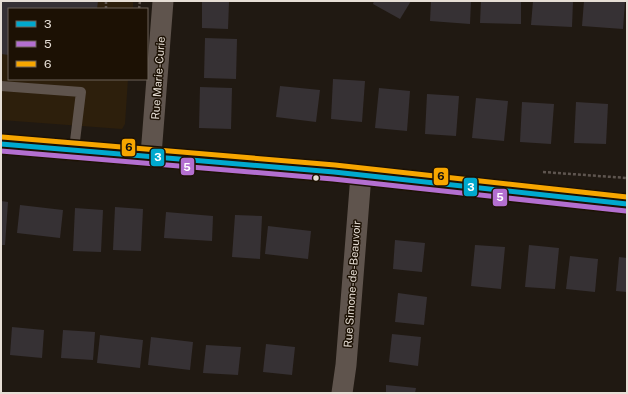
<svg xmlns="http://www.w3.org/2000/svg" width="628" height="394" font-family="'Public Sans',sans-serif">
<style>
.built{fill:#2d1f0c}
.building{fill:#363134}
.lines{fill:none;stroke-linecap:round;stroke-linejoin:round}
.path{stroke:#5e554f;stroke-width:2.5;stroke-dasharray:3 2;stroke-linecap:butt}
.lane{stroke:#5f544d;stroke-width:10}
.street{stroke:#5f544d;stroke-width:21}
.bus-1-casing{stroke:#1c1104;stroke-width:8}
.bus-2-casing{stroke:#1c1104;stroke-width:8}
.bus-3-casing{stroke:#1c1104;stroke-width:8}
.bus-1{stroke:#00a9ce;stroke-width:5}
.bus-2{stroke:#b36fd0;stroke-width:5}
.bus-3{stroke:#f7a600;stroke-width:5}
.bus-dot{fill:#e6ded5;stroke:#1c1104;stroke-width:1.5}
.labels{text-anchor:middle;stroke-width:3;stroke-linejoin:round;paint-order:stroke}
.street-label{font-size:11px;fill:#e6ded5;stroke:#1c1104}
.line-badge{stroke:#1c1104;stroke-width:1.5}
.badge-label{font-size:11px;text-anchor:middle;font-weight:bold;fill:#fff}
.pale-badge-label{font-size:11px;text-anchor:middle;font-weight:bold;fill:#111}
</style>
<rect width="100%" height="100%" fill="#201912"/>
<!-- built -->
<path class="built" d="M 1,1 L 133,1 L 133,9 L 9,9 L 9,79 L 128,79 L 125,124 L 122,129 L 1,120 Z"/>
<!-- building -->
<g class="building">
<path d="M 1,1 L 98,1 L 97,9 L 9,9 L 9,55 L 1,54 Z"/>
<path d="M 202,1 L 229,2 L 228,29 L 202,28 Z"/>
<path d="M 374,1 L 411,1 L 400,19 L 373,4 Z"/>
<path d="M 431,1 L 471,1 L 470,24 L 430,21 Z"/>
<path d="M 481,1 L 521,1 L 521,24 L 480,23 Z"/>
<path d="M 533,1 L 573,1 L 572,27 L 531,25 Z"/>
<path d="M 584,1 L 625,1 L 623,29 L 582,26 Z"/>
<path d="M 205,38 L 237,39 L 236,79 L 204,78 Z"/>
<path d="M 333,79 L 365,81 L 362,122 L 331,119 Z"/>
<path d="M 280,86 L 320,90 L 316,122 L 276,117 Z"/>
<path d="M 200,87 L 232,88 L 231,129 L 199,128 Z"/>
<path d="M 379,88 L 410,91 L 407,131 L 375,128 Z"/>
<path d="M 427,94 L 459,96 L 456,136 L 425,134 Z"/>
<path d="M 476,98 L 508,101 L 504,141 L 472,138 Z"/>
<path d="M 522,102 L 554,104 L 551,144 L 520,142 Z"/>
<path d="M 576,102 L 608,104 L 606,144 L 574,143 Z"/>
<path d="M 1,201 L 8,202 L 5,245 L 1,245 Z"/>
<path d="M 20,205 L 63,210 L 60,238 L 17,233 Z"/>
<path d="M 115,207 L 143,209 L 141,251 L 113,250 Z"/>
<path d="M 75,208 L 103,210 L 101,252 L 73,251 Z"/>
<path d="M 166,212 L 213,216 L 212,241 L 164,238 Z"/>
<path d="M 235,215 L 262,216 L 260,259 L 232,257 Z"/>
<path d="M 268,226 L 311,231 L 308,259 L 265,254 Z"/>
<path d="M 395,240 L 425,243 L 422,272 L 393,269 Z"/>
<path d="M 475,245 L 505,247 L 501,289 L 471,286 Z"/>
<path d="M 529,245 L 559,248 L 555,289 L 525,287 Z"/>
<path d="M 570,256 L 598,259 L 595,292 L 566,289 Z"/>
<path d="M 619,257 L 627,258 L 627,292 L 616,291 Z"/>
<path d="M 398,293 L 427,297 L 424,325 L 395,322 Z"/>
<path d="M 12,327 L 44,330 L 42,358 L 10,355 Z"/>
<path d="M 63,330 L 95,332 L 93,360 L 61,358 Z"/>
<path d="M 392,334 L 421,337 L 418,366 L 389,362 Z"/>
<path d="M 100,335 L 143,340 L 140,368 L 97,363 Z"/>
<path d="M 151,337 L 193,342 L 190,370 L 148,365 Z"/>
<path d="M 266,344 L 295,347 L 292,375 L 263,372 Z"/>
<path d="M 206,345 L 241,347 L 238,375 L 203,373 Z"/>
<path d="M 386,385 L 416,388 L 415,393 L 386,393 Z"/>
</g>
<g class="lines">
<!-- path -->
<g class="path">
<path d="M 106,9 L 106,1"/>
<path d="M 139,9 L 140,1"/>
<path d="M 543,172 L 627,178"/>
</g>
<!-- lane -->
<path class="lane" d="M 1,86 L 81,92 L 74,149"/>
<!-- street -->
<g class="street">
<path d="M 1,144 L 334,172 L 627,204"/>
<path d="M 151,155 L 163,1"/>
<path d="M 342,393 L 346,365 L 361,175"/>
</g>
<defs>
<path id="bus-1" d="M 1,144 L 334,172 L 627,204"/>
<path id="bus-2" d="M 1,151 L 333,179 L 626,211"/>
<path id="bus-3" d="M 2,137 L 335,165 L 627,197"/>
</defs>
<!-- bus-1 casing -->
<use href="#bus-1" class="bus-1-casing"/>
<!-- bus-2 casing -->
<use href="#bus-2" class="bus-2-casing"/>
<!-- bus-3 casing -->
<use href="#bus-3" class="bus-3-casing"/>
<!-- bus-1 -->
<use href="#bus-1" class="bus-1"/>
<!-- bus-2 -->
<use href="#bus-2" class="bus-2"/>
<!-- bus-3 -->
<use href="#bus-3" class="bus-3"/>
</g>
<!-- markers -->
<circle class="bus-dot" cx="316" cy="178" r="3.5"/>
<g class="labels">
<!-- street labels -->
<g class="street-label">
<text transform="translate(158 78) rotate(-86)" y="4">Rue Marie-Curie</text>
<text transform="translate(352 284) rotate(-86)" y="4">Rue Simone-de-Beauvoir</text>
</g>
</g>
<g class="line-badge">
<rect x="121" y="138" width="15" height="19" rx="4" fill="#f7a600"/>
<rect x="150" y="148" width="15" height="19" rx="4" fill="#00a9ce"/>
<rect x="180" y="157" width="15" height="19" rx="4" fill="#b36fd0"/>
<rect x="433" y="167" width="16" height="19" rx="4" fill="#f7a600"/>
<rect x="463" y="177" width="15" height="20" rx="4" fill="#00a9ce"/>
<rect x="492" y="188" width="16" height="19" rx="4" fill="#b36fd0"/>
</g>
<g class="badge-label">
<text x="158" y="161">3</text>
<text x="187" y="171">5</text>
<text x="471" y="191">3</text>
<text x="500" y="201">5</text>
</g>
<g class="pale-badge-label">
<text x="129" y="151">6</text>
<text x="441" y="180">6</text>
</g>
<!-- border -->
<rect width="628" height="394" fill="none" stroke="#e6ded5" stroke-width="4"/>
<!-- legend -->
<rect x="8" y="8" width="140" height="72" fill="#1c1104" stroke="#6d6358"/>
<rect x="16" y="21" width="20" height="6" fill="#00a9ce" stroke="#6d6358"/>
<text x="44" y="28" font-size="12" fill="#e6ded5">3</text>
<rect x="16" y="41" width="20" height="6" fill="#b36fd0" stroke="#6d6358"/>
<text x="44" y="48" font-size="12" fill="#e6ded5">5</text>
<rect x="16" y="61" width="20" height="6" fill="#f7a600" stroke="#6d6358"/>
<text x="44" y="68" font-size="12" fill="#e6ded5">6</text>
</svg>
